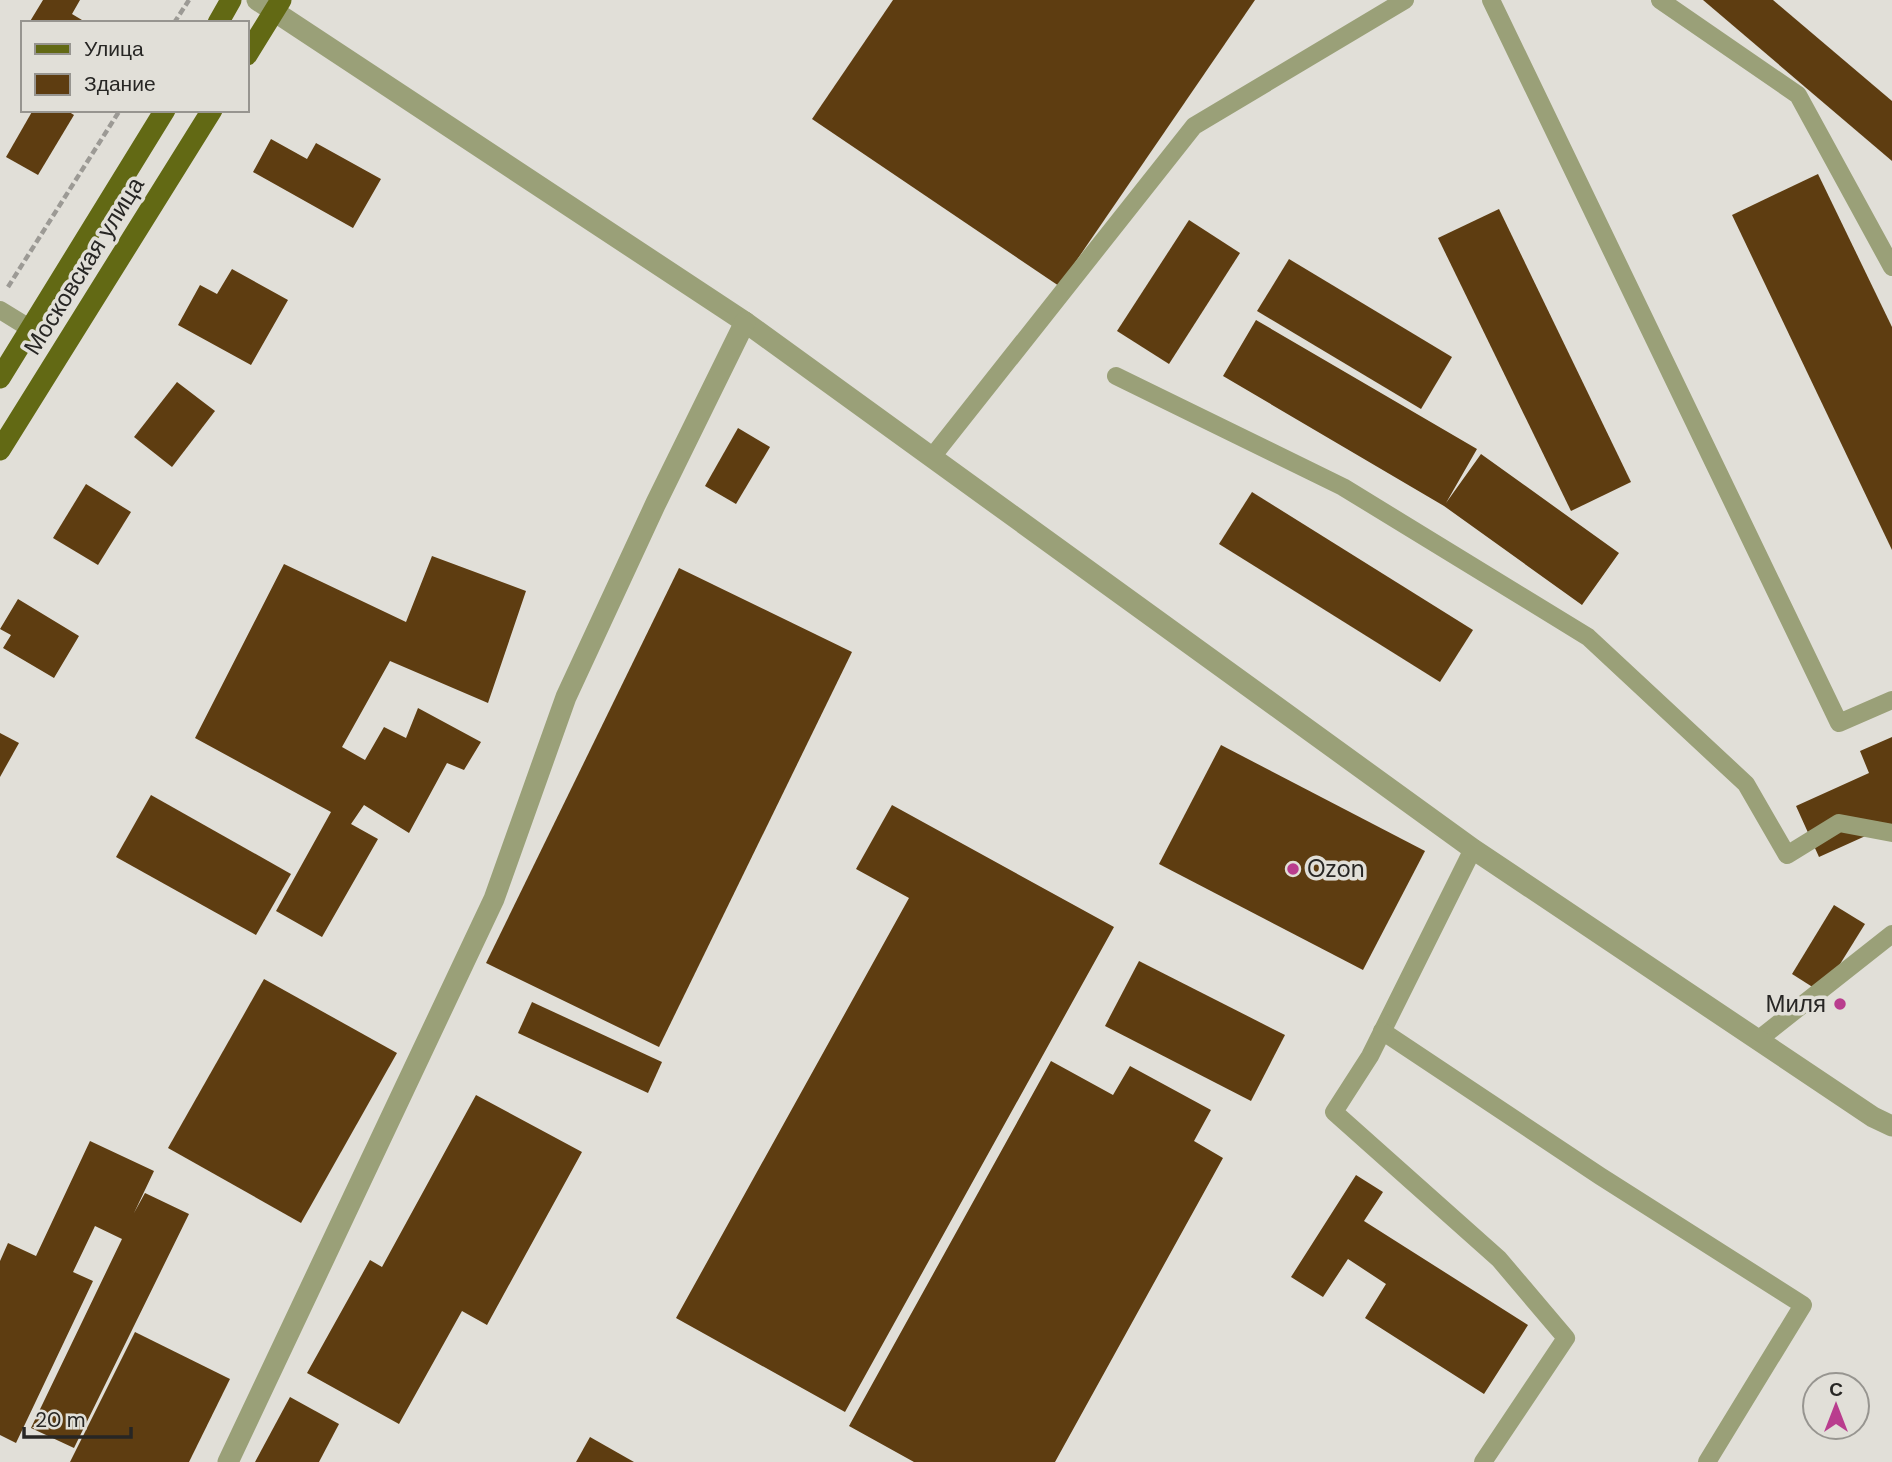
<svg xmlns="http://www.w3.org/2000/svg" width="1892" height="1462" font-family="'DM Sans',sans-serif">
<style>
.building{fill:#5e3d11}
.lines{fill:none;stroke-linecap:round;stroke-linejoin:round}
.path{stroke:#9c9a95;stroke-width:4.5;stroke-dasharray:7 3.5;stroke-linecap:butt}
.lane{stroke:#9aa078;stroke-width:18}
.street{stroke:#9aa078;stroke-width:21}
.primary{stroke:#626914;stroke-width:21}
.poi-dot{fill:#b93d8e;stroke:#e1dfd8;stroke-width:2.5}
.labels{text-anchor:middle;stroke-width:7;stroke-linejoin:round;paint-order:stroke}
.street-label{font-size:24px;fill:#272624;stroke:#e1dfd8}
.poi-label{font-size:24px;fill:#272624;stroke:#e1dfd8;text-anchor:start}
</style>
<rect width="100%" height="100%" fill="#e1dfd8"/>
<!-- building -->
<g class="building">
<path d="M 43,0 L 80,0 L 72,14 L 87,23 L 29,23 Z"/>
<path d="M 893,0 L 1255,0 L 1059,286 L 812,119 Z"/>
<path d="M 1703,0 L 1773,0 L 1892,101 L 1892,161 Z"/>
<path d="M 33,110 L 66,110 L 74,115 L 38,175 L 6,157 Z"/>
<path d="M 271,139 L 307,159 L 316,143 L 381,179 L 353,228 L 253,172 Z"/>
<path d="M 1818,174 L 1892,327 L 1892,550 L 1732,215 Z"/>
<path d="M 1499,209 L 1631,482 L 1571,511 L 1438,238 Z"/>
<path d="M 1189,220 L 1240,253 L 1169,364 L 1117,331 Z"/>
<path d="M 1289,259 L 1452,357 L 1421,409 L 1257,311 Z"/>
<path d="M 232,269 L 288,300 L 251,365 L 178,325 L 200,285 L 217,294 Z"/>
<path d="M 1256,320 L 1477,449 L 1446,503 L 1481,454 L 1619,553 L 1582,605 L 1444,506 L 1223,376 Z"/>
<path d="M 177,382 L 215,411 L 172,467 L 134,437 Z"/>
<path d="M 738,428 L 770,447 L 736,504 L 705,486 Z"/>
<path d="M 86,484 L 131,512 L 98,565 L 53,538 Z"/>
<path d="M 1252,492 L 1473,630 L 1440,682 L 1219,544 Z"/>
<path d="M 432,556 L 526,591 L 488,703 L 390,661 L 342,747 L 365,760 L 384,727 L 406,738 L 418,708 L 481,742 L 464,770 L 447,763 L 409,833 L 364,805 L 351,824 L 378,839 L 322,937 L 276,911 L 331,812 L 195,738 L 284,564 L 406,622 Z"/>
<path d="M 679,568 L 852,652 L 659,1047 L 486,963 Z"/>
<path d="M 18,599 L 79,636 L 54,678 L 3,648 L 11,635 L 0,629 Z"/>
<path d="M 0,733 L 19,743 L 0,777 Z"/>
<path d="M 1892,737 L 1892,824 L 1819,857 L 1796,806 L 1869,773 L 1860,751 Z"/>
<path d="M 1221,745 L 1425,851 L 1363,970 L 1159,864 Z"/>
<path d="M 151,795 L 291,874 L 256,935 L 116,857 Z"/>
<path d="M 892,805 L 1114,927 L 845,1412 L 676,1318 L 909,898 L 856,869 Z"/>
<path d="M 1834,905 L 1865,924 L 1822,993 L 1792,974 Z"/>
<path d="M 1139,961 L 1285,1035 L 1251,1101 L 1105,1026 Z"/>
<path d="M 264,979 L 397,1053 L 301,1223 L 168,1148 Z"/>
<path d="M 532,1002 L 662,1062 L 648,1093 L 518,1033 Z"/>
<path d="M 1051,1061 L 1113,1095 L 1130,1066 L 1211,1110 L 1194,1141 L 1223,1158 L 1055,1462 L 914,1462 L 849,1426 Z"/>
<path d="M 476,1095 L 582,1152 L 487,1325 L 462,1311 L 399,1424 L 307,1373 L 370,1260 L 382,1267 Z"/>
<path d="M 90,1141 L 154,1171 L 134,1213 L 145,1193 L 189,1214 L 74,1448 L 31,1428 L 122,1239 L 95,1226 L 73,1272 L 93,1281 L 16,1443 L 0,1435 L 0,1261 L 8,1243 L 36,1256 Z"/>
<path d="M 1356,1175 L 1383,1192 L 1364,1221 L 1528,1325 L 1484,1394 L 1365,1318 L 1386,1284 L 1348,1259 L 1323,1297 L 1291,1277 Z"/>
<path d="M 135,1332 L 230,1379 L 189,1462 L 70,1462 Z"/>
<path d="M 290,1397 L 339,1424 L 319,1462 L 255,1462 Z"/>
<path d="M 590,1437 L 634,1462 L 576,1462 Z"/>
</g>
<g class="lines">
<!-- path -->
<g class="path">
<path d="M 174,23 L 189,0"/>
<path d="M 8,287 L 120,110"/>
</g>
<!-- lane -->
<g class="lane">
<path d="M 1491,0 L 1839,723 L 1892,700"/>
<path d="M 1660,0 L 1798,95 L 1892,267"/>
<path d="M 0,310 L 31,329"/>
<path d="M 1116,376 L 1343,487 L 1588,637 L 1746,784 L 1787,855 L 1839,823 L 1892,833"/>
<path d="M 932,457 L 1194,126 L 1405,0"/>
<path d="M 1473,849 L 1370,1056 L 1334,1112 L 1499,1259 L 1566,1338 L 1483,1462"/>
<path d="M 1382,1031 L 1600,1176 L 1803,1305 L 1707,1462"/>
<path d="M 1759,1039 L 1892,934"/>
</g>
<!-- street -->
<g class="street">
<path d="M 257,0 L 745,322 L 1473,849 L 1873,1117 L 1892,1126"/>
<path d="M 228,1462 L 494,899 L 566,697 L 656,503 L 745,322"/>
</g>
<!-- primary -->
<g class="primary">
<path d="M 218,23 L 231,0"/>
<path d="M 247,55 L 281,0"/>
<path d="M 0,378 L 165,110"/>
<path d="M 0,450 L 212,110"/>
</g>
</g>
<!-- markers -->
<g class="poi-dot">
<circle cx="1293" cy="869" r="7"/>
<circle cx="1840" cy="1004" r="7"/>
</g>
<g class="labels">
<!-- street labels -->
<g class="street-label">
<text transform="translate(84 266) rotate(-58)" y="8">Московская улица</text>
</g>
<!-- poi labels -->
<g class="poi-label">
<text x="1307" y="877">Ozon</text>
<text x="1826" y="1012" text-anchor="end">Миля</text>
</g>
</g>
<!-- legend -->
<rect x="21" y="21" width="228" height="91" fill="#e1dfd8" stroke="#979590" stroke-width="2"/>
<rect x="35" y="44" width="35" height="10" fill="#626914" stroke="#979590" stroke-width="2"/>
<text x="84" y="56" font-size="21" fill="#272624">Улица</text>
<rect x="35" y="74" width="35" height="21" fill="#5e3d11" stroke="#979590" stroke-width="2"/>
<text x="84" y="91" font-size="21" fill="#272624">Здание</text>
<!-- north arrow -->
<g transform="translate(1836 1406)"><circle r="33" fill="#e1dfd8" stroke="#979590" stroke-width="2"/>
<path d="M0-5L12 26L0 18L-12 26Z" fill="#b93d8e"/>
<text y="-10" font-size="19" font-weight="bold" text-anchor="middle" fill="#272624">С</text>
</g>
<!-- scale -->
<path d="M24 1427v10h107v-10" fill="none" stroke="#272624" stroke-width="3.5"/>
<text x="35" y="1427" font-size="21" fill="#272624" stroke="#e1dfd8" stroke-width="5" paint-order="stroke">20 m</text>
</svg>
